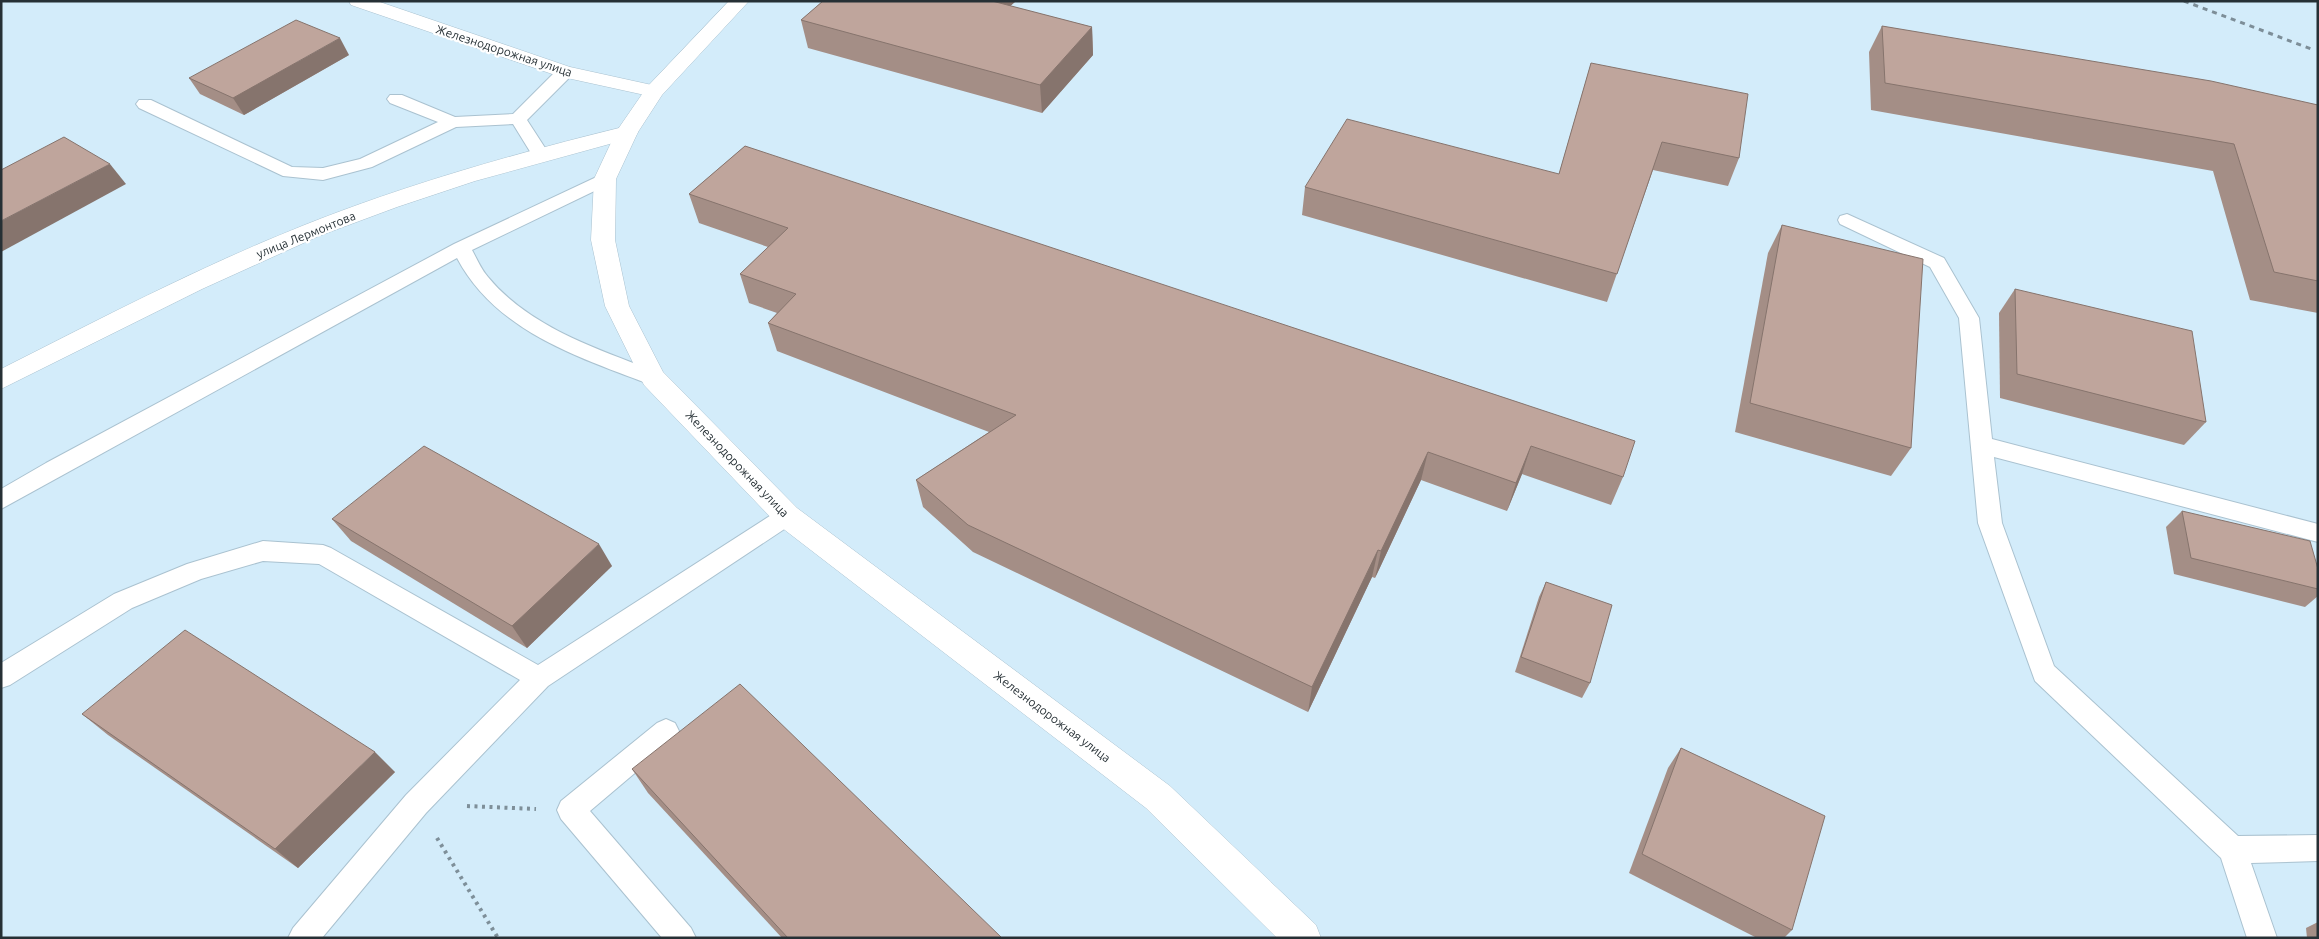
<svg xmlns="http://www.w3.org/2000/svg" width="2319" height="939" font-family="Ubuntu,sans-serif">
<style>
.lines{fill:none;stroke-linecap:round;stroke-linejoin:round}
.service-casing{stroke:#aac2d0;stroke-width:2}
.minor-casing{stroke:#aac2d0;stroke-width:1}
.secondary-casing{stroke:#aac2d0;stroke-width:1}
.path{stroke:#7e8f99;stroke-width:4;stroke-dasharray:3 4.5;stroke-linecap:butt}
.service{fill:#fff;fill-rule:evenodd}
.minor{fill:#fff;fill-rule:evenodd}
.secondary{fill:#fff;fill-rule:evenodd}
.rail{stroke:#7d8e98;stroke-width:3;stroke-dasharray:5 5;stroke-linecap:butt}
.wall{fill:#a48e86}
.shaded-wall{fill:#86746d}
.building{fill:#bfa59c;stroke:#86746d}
.labels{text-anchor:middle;stroke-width:4.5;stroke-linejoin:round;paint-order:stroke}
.street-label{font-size:12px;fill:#263035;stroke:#fff}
</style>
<rect width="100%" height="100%" fill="#d3ecfa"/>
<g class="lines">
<defs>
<g id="service">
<path d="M 565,67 L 571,68 L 573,72 L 571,76 L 527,120 L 549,154 L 546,158 L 534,158 L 513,124 L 456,127 L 372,167 L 323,180 L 283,176 L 139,108 L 136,104 L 139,100 L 151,100 L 292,167 L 323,168 L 360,159 L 438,122 L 390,103 L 387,99 L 390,95 L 402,95 L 455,117 L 513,114 L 559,68 Z"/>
<path d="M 605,173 L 611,175 L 614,179 L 611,183 L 472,250 C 477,259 481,269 488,277 C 530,328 600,350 660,373 L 664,378 L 660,383 L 653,386 L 646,383 C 575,356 495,330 457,258 L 1,509 L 1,489 L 46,463 L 454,244 Z"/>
<path d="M 1847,214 L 1944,258 L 1979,318 L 1992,439 L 2318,524 L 2318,542 L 1994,457 L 2002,523 L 2054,666 L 2238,836 L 2318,835 L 2318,861 L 2251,863 L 2277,938 L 2247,938 L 2221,858 L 2035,681 L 1978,523 L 1959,318 L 1930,267 L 1840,224 L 1838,220 L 1840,216 Z"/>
<path d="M 787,507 L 795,510 L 799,516 L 795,522 L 548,686 L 426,813 L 322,938 L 288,938 L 293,928 L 406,795 L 520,680 L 319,564 L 263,561 L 201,579 L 132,608 L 10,685 L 1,688 L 1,663 L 114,594 L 187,564 L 263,541 L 323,545 L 331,548 L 538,665 L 779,510 Z"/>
<path d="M 666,719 L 675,723 L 679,731 L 675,739 L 590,811 L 691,928 L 696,938 L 662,938 L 561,819 L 557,810 L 561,801 L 657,723 Z"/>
</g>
<g id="minor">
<path d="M 349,1 L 377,1 L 570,67 L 661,87 L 664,91 L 661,95 L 654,97 L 558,76 L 351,5 Z"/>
<path d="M 627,126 L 635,127 L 638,132 L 635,137 L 475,181 L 397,207 L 319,236 L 202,289 L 1,389 L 1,369 C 100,319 199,267 302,226 C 407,184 517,153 627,126 Z"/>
</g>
<path id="secondary" d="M 729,1 L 749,1 L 662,95 L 638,132 L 616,179 L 615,240 L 629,306 L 663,372 L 797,508 L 1170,786 L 1316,925 L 1321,938 L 1277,938 L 1146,808 L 777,524 L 644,385 L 605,306 L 591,240 L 594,179 L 616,132 L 647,87 Z"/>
</defs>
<!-- service casing -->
<use href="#service" class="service-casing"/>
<!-- minor casing -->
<use href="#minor" class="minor-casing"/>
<!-- secondary casing -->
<use href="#secondary" class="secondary-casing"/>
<!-- path -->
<g class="path">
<path d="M 467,806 L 536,809"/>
<path d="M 437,838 L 498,938"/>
</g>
<!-- service -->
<use href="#service" class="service"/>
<!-- minor -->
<use href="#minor" class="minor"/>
<!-- secondary -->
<use href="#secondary" class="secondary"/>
<!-- rail -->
<path class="rail" d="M 2184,1 L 2314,50"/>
</g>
<!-- wall -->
<g class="wall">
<path d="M 823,1 L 1016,1 L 1010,6 L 1092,27 L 1093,55 L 1042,113 L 808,48 L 801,20 Z"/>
<path d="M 1882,26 L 2318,105 L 2318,313 L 2250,300 L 2213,171 L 1871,110 L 1869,52 Z"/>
<path d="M 349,55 L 244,115 L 200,94 L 189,78 Z"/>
<path d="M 1591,63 L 1739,158 L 1728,186 L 1653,170 L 1607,302 L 1302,215 L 1305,187 L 1559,174 Z"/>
<path d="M 745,146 L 1623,477 L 1611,505 L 1522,474 L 1507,511 L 1421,480 L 1375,578 L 1372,577 L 1308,712 L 973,552 L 923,507 L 916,480 L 989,432 L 777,351 L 768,323 L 777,313 L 749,303 L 740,274 L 768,247 L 699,223 L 689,194 Z"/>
<path d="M 1782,225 L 1911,448 L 1891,476 L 1735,432 L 1768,253 Z"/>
<path d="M 2015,289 L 2206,422 L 2184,445 L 2000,398 L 1999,313 Z"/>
<path d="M 2182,511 L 2318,569 L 2318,596 L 2305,607 L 2174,574 L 2166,527 Z"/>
<path d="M 332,519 L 612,566 L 527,648 L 351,541 Z"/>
<path d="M 1546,582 L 1590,683 L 1582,698 L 1515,672 L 1539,597 Z"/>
<path d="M 82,714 L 395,772 L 298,868 L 108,735 Z"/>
<path d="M 1681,748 L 1792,930 L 1784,938 L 1757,938 L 1629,873 L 1668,768 Z"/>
<path d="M 632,769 L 1002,938 L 782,938 L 648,793 Z"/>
<path d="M 2318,922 L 2318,938 L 2307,938 L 2306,928 Z"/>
</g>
<!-- shaded-wall -->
<g class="shaded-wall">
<path d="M 984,1 L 1016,1 L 987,27 Z"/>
<path d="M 1092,27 L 1093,55 L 1042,113 L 1040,85 Z"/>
<path d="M 340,38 L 349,55 L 244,115 L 233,98 Z"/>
<path d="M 110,164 L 126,184 L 1,252 L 1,221 Z"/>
<path d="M 1531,446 L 1522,474 L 1507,511 L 1516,483 Z"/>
<path d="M 1428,452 L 1421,480 L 1375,578 L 1381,551 Z"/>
<path d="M 599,544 L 612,566 L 527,648 L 512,626 Z"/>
<path d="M 1378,550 L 1372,577 L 1308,712 L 1312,687 Z"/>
<path d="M 375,752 L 395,772 L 298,868 L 275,849 Z"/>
</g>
<!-- building -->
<g class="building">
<path d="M 823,1 L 992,1 L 1092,27 L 1040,85 L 801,20 Z"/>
<path d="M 296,20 L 340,38 L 233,98 L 189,78 Z"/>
<path d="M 1882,26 L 2211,81 L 2318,105 L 2318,281 L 2274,272 L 2234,144 L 1885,83 Z"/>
<path d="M 1591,63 L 1748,94 L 1739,158 L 1662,142 L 1617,274 L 1305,187 L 1347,119 L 1559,174 Z"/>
<path d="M 64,137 L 110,164 L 1,221 L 1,170 Z"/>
<path d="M 745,146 L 1635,441 L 1623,477 L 1531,446 L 1516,483 L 1428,452 L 1381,551 L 1378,550 L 1312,687 L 968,525 L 916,480 L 1016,415 L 768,323 L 796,294 L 740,274 L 788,228 L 689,194 Z"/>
<path d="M 1782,225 L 1923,259 L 1911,448 L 1750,403 Z"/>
<path d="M 2015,289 L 2192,331 L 2206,422 L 2017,374 Z"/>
<path d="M 424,446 L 599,544 L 512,626 L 332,519 Z"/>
<path d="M 2182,511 L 2310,541 L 2318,569 L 2318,589 L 2191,558 Z"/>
<path d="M 1546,582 L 1612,605 L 1590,683 L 1521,657 Z"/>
<path d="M 185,630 L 375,752 L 275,849 L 82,714 Z"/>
<path d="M 740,684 L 1002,938 L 788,938 L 632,769 Z"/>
<path d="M 1681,748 L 1825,816 L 1792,930 L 1642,854 Z"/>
</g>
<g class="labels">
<!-- street labels -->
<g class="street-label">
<text transform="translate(504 51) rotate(18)" y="4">Железнодорожная улица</text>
<text transform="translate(306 235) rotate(-22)" y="4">улица Лермонтова</text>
<text transform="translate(737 464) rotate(46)" y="4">Железнодорожная улица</text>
<text transform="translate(1052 717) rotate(37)" y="4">Железнодорожная улица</text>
</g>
</g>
<!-- border -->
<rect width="2319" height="939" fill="none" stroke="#263035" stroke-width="5"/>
</svg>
